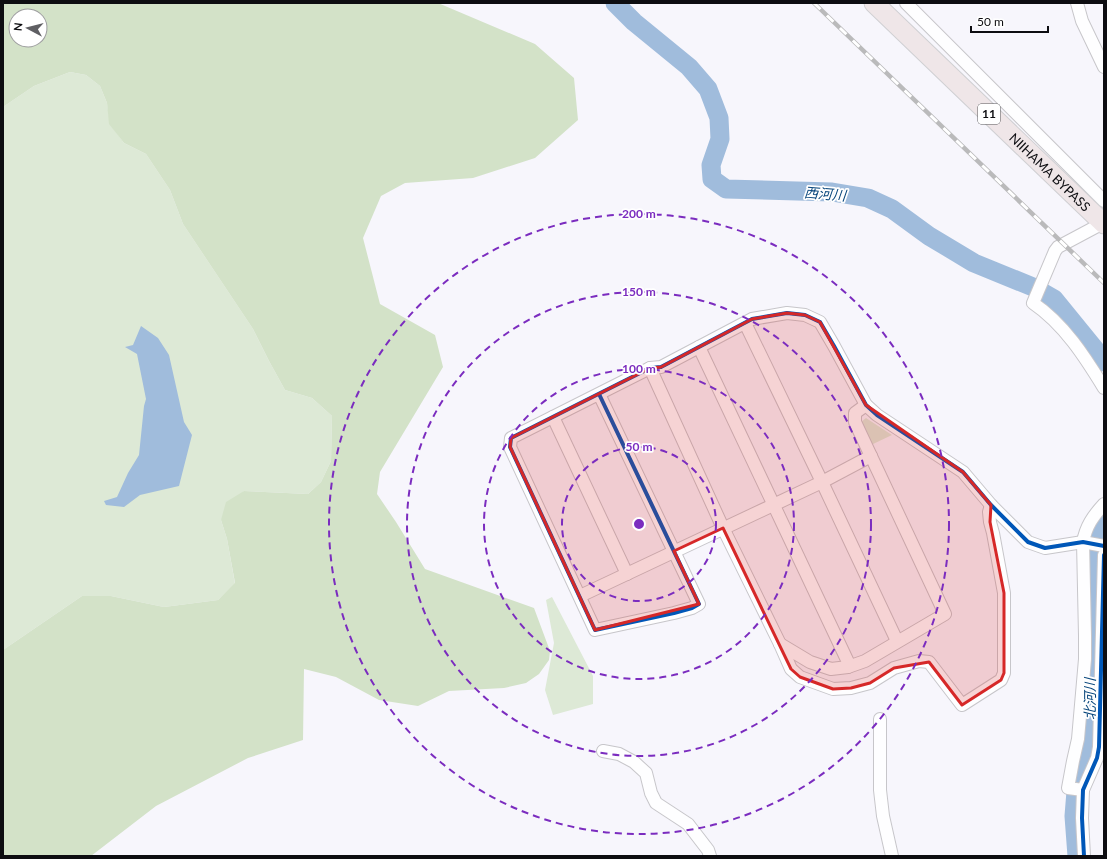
<svg xmlns="http://www.w3.org/2000/svg" width="1107" height="859" font-family="Lato,'Noto Sans JP',sans-serif">
<style>
.green{fill:#dde9d6}
.forest{fill:#d3e2c8;fill-rule:evenodd}
.water{fill:#a0bcdc}
.lines{fill:none;stroke-linecap:round;stroke-linejoin:round}
.river{stroke:#a0bcdc;stroke-width:19}
.minor-casing{stroke:#c7c6ca;stroke-width:14}
.trunk-casing{stroke:#d0d0d3;stroke-width:21}
.minor{stroke:#fefeff;stroke-width:12}
.trunk{stroke:#efe6e8;stroke-width:19}
.rail-casing{stroke:#bababb;stroke-width:4.5}
.rail{stroke:#fff;stroke-width:3;stroke-dasharray:9;stroke-linecap:butt}
.cycleway-casing{stroke:#fff;stroke-width:6}
.cycleway{stroke:#0057b8;stroke-width:4}
.marked{fill:#d62828;fill-opacity:0.2;stroke:#d62828;stroke-width:3;stroke-linejoin:round}
.ring{fill:none;stroke:#7b2cbf;stroke-width:2;stroke-dasharray:7 5}
.labels{text-anchor:middle;stroke-width:3.5;stroke-linejoin:round;paint-order:stroke}
.shield{fill:#fff;stroke:#565658;stroke-width:1}
.shield-label{font-size:12px;font-weight:bold;fill:#0d0d11}
.street-label{font-size:13px;fill:#0d0d11;stroke:#fff}
.water-label{font-size:14px;font-style:italic;fill:#08467c;stroke:#fff}
.centre{fill:#7b2cbf;stroke:#fff;stroke-width:2}
.ring-label{font-size:12px;text-anchor:middle;font-weight:bold;fill:#7b2cbf;stroke:#fff;stroke-width:3.5;stroke-linejoin:round;paint-order:stroke}
</style>
<rect width="100%" height="100%" fill="#f7f6fc"/>
<!-- green -->
<g class="green">
<path d="M 70,72 L 86,75 L 100,86 L 107,103 L 110,124 L 124,143 L 146,154 L 170,190 L 183,224 L 253,329 L 269,361 L 285,390 L 312,398 L 332,416 L 331,461 L 321,482 L 308,494 L 244,491 L 221,520 L 227,539 L 235,584 L 218,600 L 164,607 L 111,596 L 82,596 L 3,650 L 3,107 L 34,86 Z"/>
<path d="M 866,418 L 892,435 L 871,445 L 861,422 Z"/>
<path d="M 552,597 L 593,676 L 593,704 L 553,715 L 545,690 L 554,643 L 546,600 Z"/>
</g>
<!-- forest -->
<path class="forest" d="M 3,3 L 438,3 L 535,44 L 574,78 L 578,120 L 535,158 L 473,178 L 405,183 L 381,196 L 363,238 L 380,304 L 435,335 L 443,367 L 380,472 L 377,494 L 396,522 L 425,569 L 534,608 L 550,651 L 549,660 L 539,674 L 526,683 L 504,688 L 449,691 L 418,706 L 379,700 L 336,677 L 304,669 L 303,740 L 248,758 L 156,806 L 91,856 L 3,856 L 3,650 L 82,596 L 111,596 L 164,607 L 218,600 L 235,583 L 227,539 L 221,520 L 226,502 L 244,491 L 308,494 L 321,482 L 331,461 L 332,416 L 312,398 L 285,390 L 269,361 L 253,329 L 183,224 L 170,190 L 146,154 L 124,143 L 109,124 L 107,103 L 100,86 L 86,75 L 70,72 L 34,86 L 3,107 ZM 16,16 L 40,16 L 40,40 L 16,40 Z"/>
<!-- water -->
<path class="water" d="M 141,326 L 158,338 L 169,355 L 184,422 L 192,435 L 179,486 L 140,495 L 124,507 L 106,505 L 104,501 L 117,497 L 128,473 L 139,455 L 144,406 L 146,399 L 137,354 L 125,347 L 133,345 Z"/>
<g class="lines">
<!-- river -->
<g class="river">
<path d="M 615,3 L 634,22 L 689,67 L 708,89 L 719,118 L 720,139 L 711,165 L 712,179 L 726,189 L 832,192 L 868,198 L 892,209 L 929,236 L 974,263 L 1033,287 L 1054,299 L 1098,353 L 1104,362"/>
<path d="M 1077,856 L 1074,816 L 1077,779 L 1086,750 L 1091,721 L 1090,671 L 1093,628 L 1095,575 L 1092,553 L 1099,530 L 1104,520"/>
</g>
<defs>
<g id="minor">
<path d="M 906,3 L 1104,201"/>
<path d="M 1077,3 L 1082,21 L 1104,67"/>
<path d="M 1103,223 L 1058,247 L 1055,251 L 1033,303 C 1064,324 1085,357 1104,388"/>
<path d="M 745,323 L 822,482 L 897,641"/>
<path d="M 699,347 L 848,662 L 848,667"/>
<path d="M 650,368 L 723,528 L 780,644"/>
<path d="M 599,394 L 699,604 L 692,608 L 674,613 L 595,630 L 510,447 L 511,438 L 650,368 L 661,367 L 752,319 L 787,313 L 805,315 L 820,322 L 834,346 L 866,405 L 877,415 L 963,472 L 991,505 L 1028,542 L 1045,548 L 1083,542 L 1104,546"/>
<path d="M 866,405 L 855,413 L 855,422 L 945,614 L 865,661 L 848,667 L 831,669 L 810,662 L 780,644 L 791,669 L 800,677 L 833,689 L 851,688 L 870,683 L 894,668 L 919,661 L 929,662 L 962,705 L 1001,680 L 1004,673 L 1004,593 L 993,533 L 990,522 L 989,512 L 991,505"/>
<path d="M 553,417 L 627,574"/>
<path d="M 580,596 L 822,482 L 871,456"/>
<path d="M 880,719 L 880,790 L 883,816 L 892,856"/>
<path d="M 603,751 L 619,754 L 634,762 L 646,773 L 651,793 L 656,803 L 688,824 L 708,850 L 710,856"/>
<path d="M 1083,790 L 1068,788 L 1073,761 L 1078,739 L 1085,659 L 1085,636 L 1083,542 C 1086,526 1093,516 1104,504"/>
<path d="M 1084,856 L 1082,818 L 1083,790 L 1097,758 L 1099,747 L 1104,555"/>
</g>
<g id="trunk">
<path id="s1" d="M 874,3 L 1104,224"/>
</g>
</defs>
<!-- minor casing -->
<use href="#minor" class="minor-casing"/>
<!-- trunk casing -->
<use href="#trunk" class="trunk-casing"/>
<!-- minor -->
<use href="#minor" class="minor"/>
<!-- trunk -->
<use href="#trunk" class="trunk"/>
<defs>
<path id="rail" d="M 814,3 L 1104,283"/>
</defs>
<!-- rail casing -->
<use href="#rail" class="rail-casing"/>
<!-- rail -->
<use href="#rail" class="rail"/>
<defs>
<g id="cycleway">
<path d="M 599,394 L 699,604 L 692,608 L 674,613 L 595,630 L 510,447 L 511,438 L 650,368 L 661,367 L 752,319 L 787,313 L 805,315 L 820,322 L 834,346 L 866,405 L 877,415 L 963,472 L 991,505 L 1028,542 L 1045,548 L 1083,542 L 1104,546"/>
<path d="M 1084,856 L 1082,818 L 1083,790 L 1097,758 L 1099,747 L 1104,555"/>
</g>
</defs>
<!-- cycleway casing -->
<use href="#cycleway" class="cycleway-casing"/>
<!-- cycleway -->
<use href="#cycleway" class="cycleway"/>
</g>
<!-- marked area -->
<path class="marked" d="M 787,313 L 805,315 L 820,322 L 866,405 L 963,472 L 991,505 L 990,522 L 1004,593 L 1004,673 L 1001,680 L 962,705 L 929,662 L 894,668 L 870,683 L 851,688 L 833,689 L 800,677 L 791,669 L 723,528 L 674,551 L 699,604 L 595,630 L 510,447 L 511,438 L 650,368 L 661,367 L 752,319 Z"/>
<!-- distance rings -->
<g class="ring">
<circle cx="639" cy="524" r="77"/>
<circle cx="639" cy="524" r="155"/>
<circle cx="639" cy="524" r="232"/>
<circle cx="639" cy="524" r="310"/>
</g>
<g class="labels">
<!-- shield labels -->
<rect class="shield" x="978" y="104" width="22" height="20" rx="3"/>
<g class="shield-label">
<text x="989" y="118">11</text>
</g>
<!-- street labels -->
<g class="street-label">
<text dy="5" stroke="none"><textPath href="#s1" startOffset="244">NIIHAMA BYPASS</textPath></text>
</g>
<!-- water labels -->
<g class="water-label">
<text transform="translate(825 194) rotate(5)" y="5">西河川</text>
<text transform="translate(1090 699) rotate(-90)" y="5">北河川</text>
</g>
</g>
<circle cx="639" cy="524" r="6" class="centre"/>
<g class="ring-label">
<text x="639" y="218">200 m</text>
<text x="639" y="296">150 m</text>
<text x="639" y="373">100 m</text>
<text x="639" y="451">50 m</text>
</g>
<!-- border -->
<rect width="1107" height="859" fill="none" stroke="#0d0d11" stroke-width="8"/>
<!-- north arrow -->
<g transform="translate(28 28) rotate(277)"><circle r="19" fill="#ffffff" stroke="#9e9ea0"/>
<path d="M0-3L7 15L0 10L-7 15Z" fill="#5f5f63"/>
<text y="-6" font-size="11" font-weight="bold" text-anchor="middle" fill="#0d0d11">N</text>
</g>
<!-- scale -->
<path d="M971 26v6h77v-6" fill="none" stroke="#0d0d11" stroke-width="2"/>
<text x="977" y="26" font-size="12" fill="#0d0d11" stroke="#ffffff" stroke-width="3" paint-order="stroke">50 m</text>
</svg>
